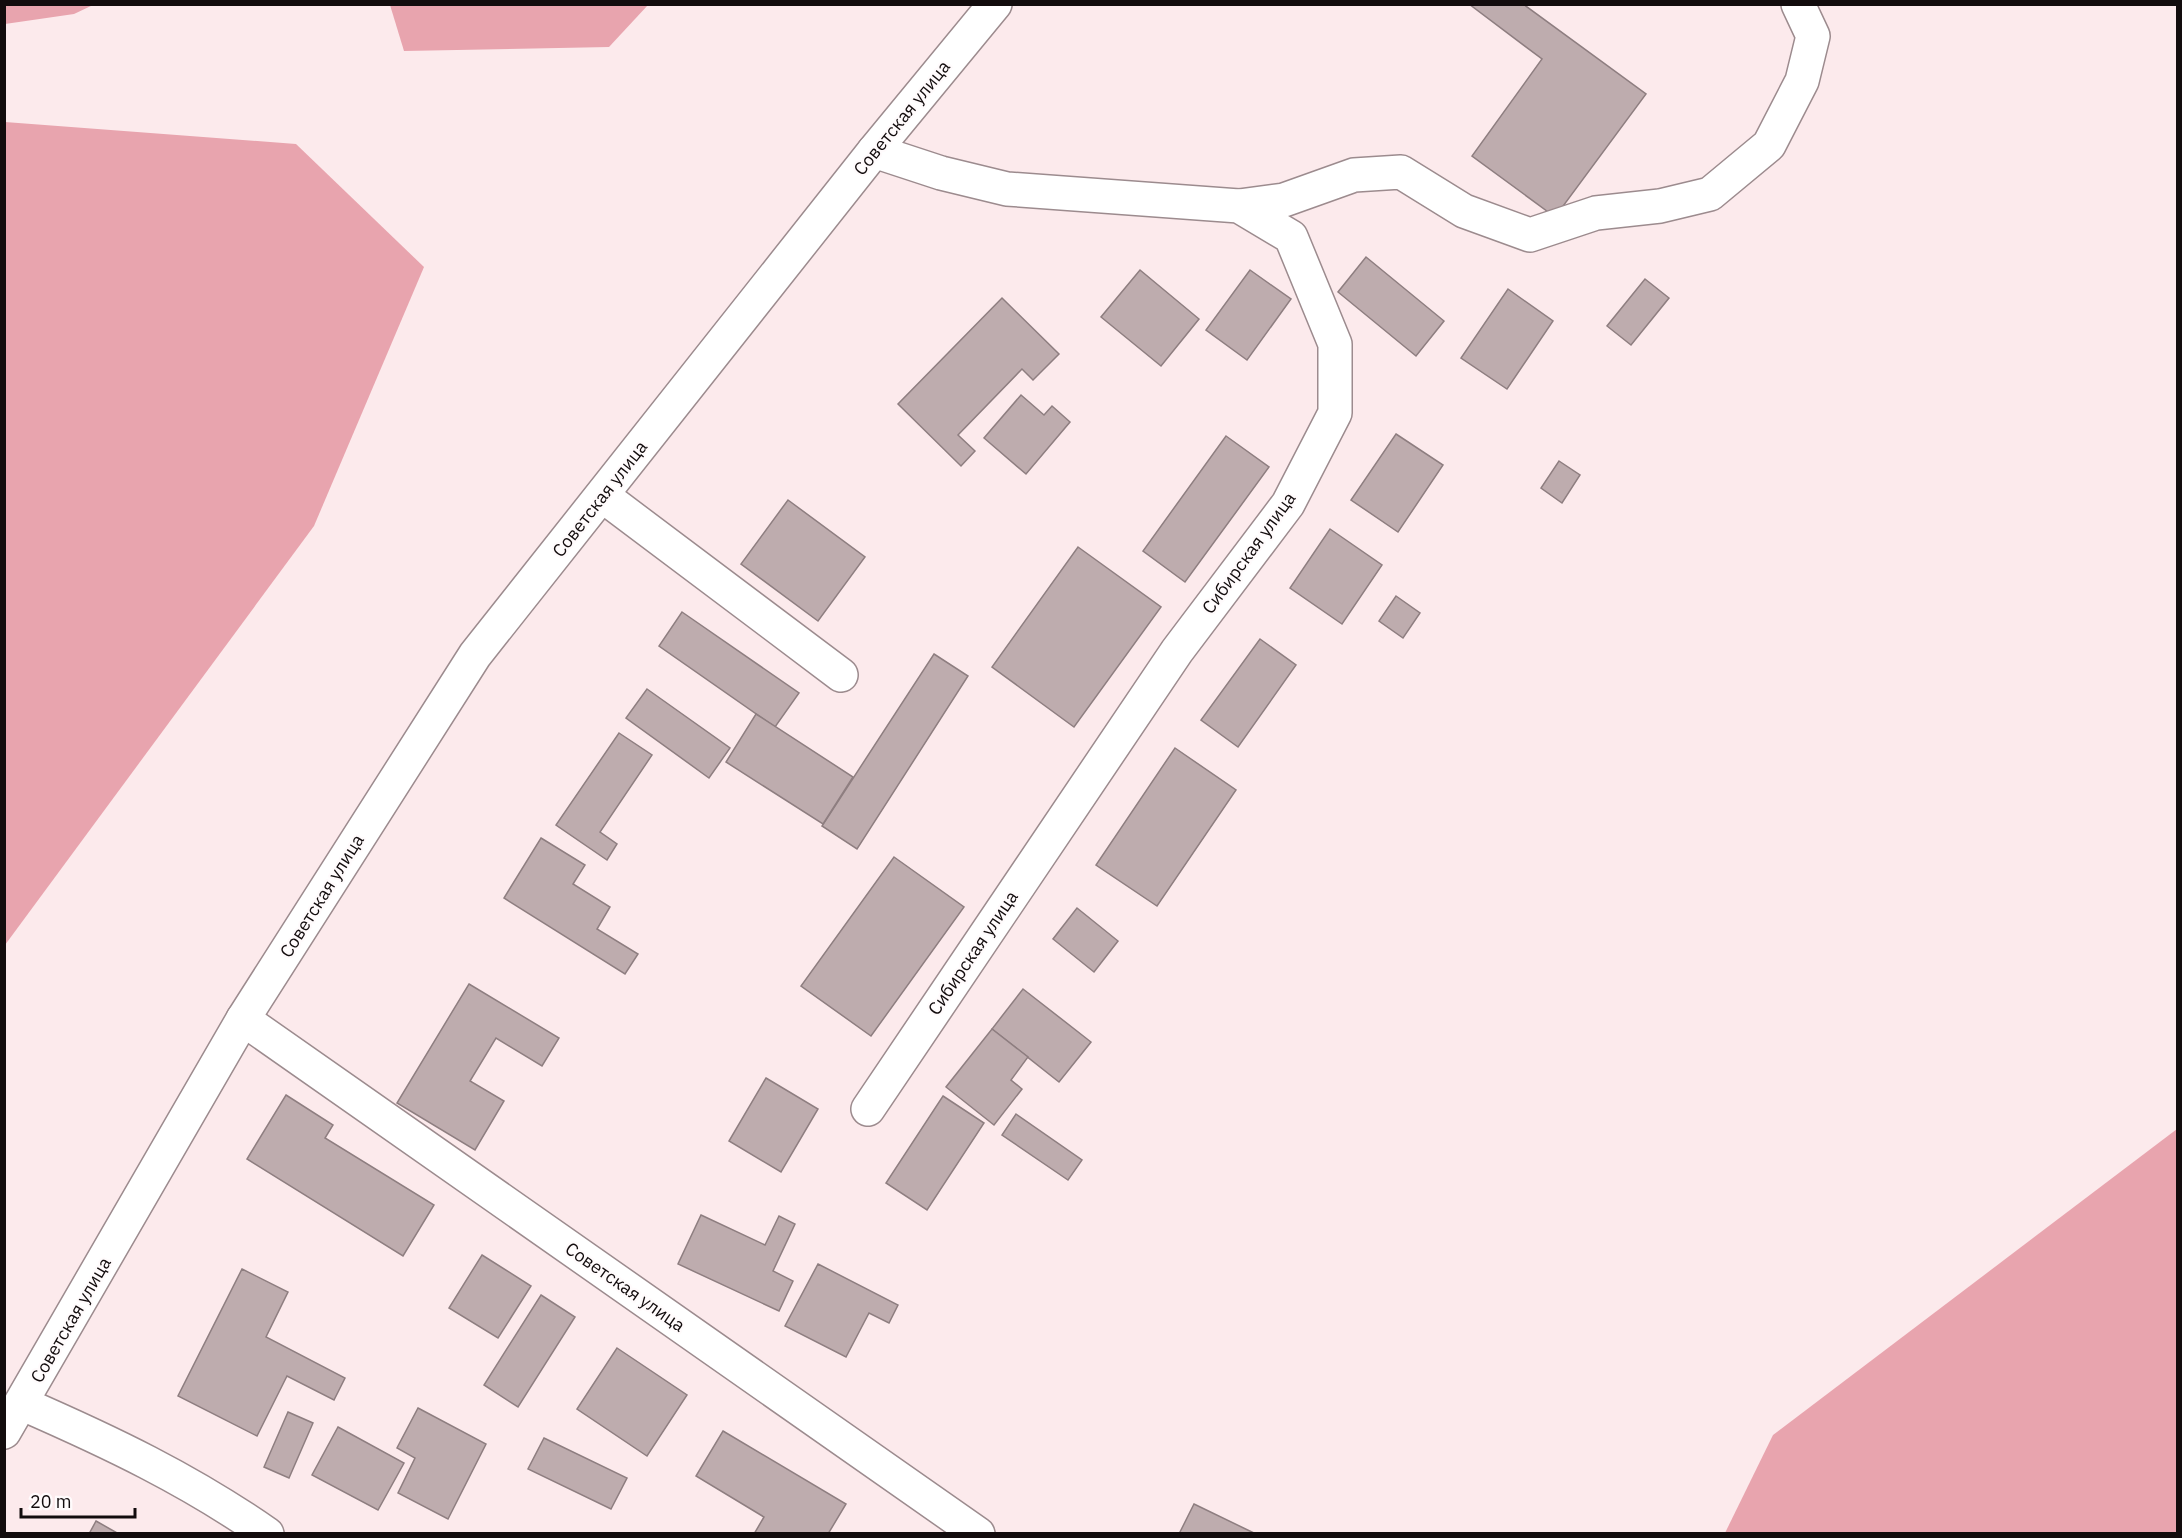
<svg xmlns="http://www.w3.org/2000/svg" width="2182" height="1538" font-family="'IBM Plex Sans',sans-serif">
<style>
.forest{fill:#e8a4ae}
.building{fill:#beacae;stroke:#8e7e80;stroke-width:1.5}
.lines{fill:none;stroke-linecap:round;stroke-linejoin:round}
.street-casing{stroke:#9c8b8e;stroke-width:36}
.secondary-casing{stroke:#9c8b8e;stroke-width:36}
.street{stroke:#fff;stroke-width:33}
.secondary{stroke:#fff;stroke-width:33}
.labels{text-anchor:middle;stroke-width:4.5;stroke-linejoin:round;paint-order:stroke}
.street-label{font-size:18px;fill:#120c0d;stroke:#fffbfc}
</style>
<rect width="100%" height="100%" fill="#fceaec"/>
<!-- forest -->
<g class="forest">
<path d="M 5,4 L 93,4 L 93,5 L 74,14 L 5,24 Z"/>
<path d="M 390,5 L 390,4 L 648,5 L 609,47 L 404,51 Z"/>
<path d="M 5,122 L 296,144 L 424,267 L 314,526 L 5,945 Z"/>
<path d="M 2177,1129 L 2177,1533 L 1725,1533 L 1773,1435 Z"/>
</g>
<!-- building -->
<g class="building">
<path d="M 1469,4 L 1523,4 L 1646,94 L 1555,217 L 1472,156 L 1542,59 Z"/>
<path d="M 1366,257 L 1444,321 L 1416,356 L 1338,292 Z"/>
<path d="M 1140,270 L 1199,319 L 1161,366 L 1101,317 Z"/>
<path d="M 1250,270 L 1291,299 L 1247,360 L 1206,330 Z"/>
<path d="M 1645,279 L 1669,298 L 1631,345 L 1607,326 Z"/>
<path d="M 1508,289 L 1553,321 L 1507,389 L 1461,358 Z"/>
<path d="M 1002,298 L 1059,354 L 1033,380 L 1022,369 L 958,435 L 975,451 L 961,466 L 898,404 Z"/>
<path d="M 1021,395 L 1044,415 L 1052,406 L 1070,422 L 1026,474 L 984,438 Z"/>
<path d="M 1396,434 L 1443,465 L 1398,532 L 1351,500 Z"/>
<path d="M 1226,436 L 1269,467 L 1185,582 L 1143,551 Z"/>
<path d="M 1559,461 L 1580,475 L 1562,503 L 1541,488 Z"/>
<path d="M 788,500 L 865,557 L 818,621 L 741,564 Z"/>
<path d="M 1330,529 L 1382,565 L 1342,624 L 1290,588 Z"/>
<path d="M 1078,547 L 1161,607 L 1074,727 L 992,667 Z"/>
<path d="M 1396,596 L 1420,613 L 1403,638 L 1379,621 Z"/>
<path d="M 682,612 L 799,693 L 775,727 L 659,646 Z"/>
<path d="M 1260,639 L 1296,665 L 1238,747 L 1201,720 Z"/>
<path d="M 934,654 L 968,676 L 857,849 L 822,826 Z"/>
<path d="M 647,689 L 730,748 L 709,778 L 626,718 Z"/>
<path d="M 756,714 L 853,777 L 823,824 L 726,762 Z"/>
<path d="M 619,733 L 652,755 L 600,832 L 617,844 L 607,860 L 556,825 Z"/>
<path d="M 1175,748 L 1236,790 L 1157,906 L 1096,865 Z"/>
<path d="M 541,838 L 585,865 L 573,884 L 610,907 L 597,929 L 638,954 L 625,974 L 504,898 Z"/>
<path d="M 894,857 L 964,907 L 871,1036 L 801,986 Z"/>
<path d="M 1077,908 L 1118,941 L 1094,972 L 1053,939 Z"/>
<path d="M 469,984 L 559,1038 L 542,1066 L 496,1038 L 470,1081 L 504,1101 L 475,1150 L 397,1103 Z"/>
<path d="M 1023,989 L 1091,1042 L 1059,1082 L 992,1029 Z"/>
<path d="M 992,1029 L 1028,1057 L 1011,1080 L 1022,1089 L 994,1125 L 946,1087 Z"/>
<path d="M 766,1078 L 818,1109 L 781,1172 L 729,1141 Z"/>
<path d="M 286,1095 L 333,1125 L 325,1138 L 434,1205 L 403,1256 L 247,1159 Z"/>
<path d="M 943,1096 L 984,1123 L 927,1210 L 886,1183 Z"/>
<path d="M 1016,1114 L 1082,1160 L 1068,1180 L 1002,1135 Z"/>
<path d="M 701,1215 L 765,1245 L 779,1216 L 795,1224 L 773,1271 L 793,1281 L 779,1311 L 678,1264 Z"/>
<path d="M 482,1255 L 531,1286 L 498,1338 L 449,1308 Z"/>
<path d="M 818,1264 L 898,1305 L 889,1323 L 869,1313 L 846,1357 L 785,1326 Z"/>
<path d="M 242,1269 L 288,1292 L 266,1337 L 345,1378 L 334,1400 L 287,1376 L 257,1436 L 178,1396 Z"/>
<path d="M 541,1295 L 575,1317 L 518,1407 L 484,1385 Z"/>
<path d="M 617,1348 L 687,1395 L 647,1456 L 577,1409 Z"/>
<path d="M 418,1408 L 486,1444 L 448,1519 L 398,1493 L 415,1458 L 397,1448 Z"/>
<path d="M 288,1412 L 313,1423 L 289,1478 L 264,1467 Z"/>
<path d="M 338,1427 L 404,1463 L 378,1510 L 312,1475 Z"/>
<path d="M 723,1431 L 846,1504 L 828,1534 L 754,1534 L 764,1517 L 696,1476 Z"/>
<path d="M 544,1438 L 627,1478 L 611,1509 L 528,1469 Z"/>
<path d="M 1194,1504 L 1256,1534 L 1179,1534 Z"/>
<path d="M 96,1521 L 119,1534 L 89,1534 Z"/>
</g>
<g class="lines">
<defs>
<g id="street">
<path d="M 1239,206 L 1284,200 L 1354,175 L 1401,172 L 1464,211 L 1530,235 L 1596,213 L 1660,206 L 1710,194 L 1769,145 L 1802,81 L 1813,36 L 1798,4"/>
<path d="M 603,496 L 841,675"/>
<path d="M 243,1019 L 978,1534"/>
<path d="M 868,1109 L 1177,651 L 1288,504 L 1335,413 L 1335,344 L 1291,237 L 1239,206 L 1007,189 L 941,173 L 874,151"/>
<path d="M 23,1404 C 110,1442 188,1479 267,1534"/>
</g>
<path id="secondary" d="M 4,1432 L 243,1019 L 475,655 L 874,151 L 995,4"/>
</defs>
<!-- street casing -->
<use href="#street" class="street-casing"/>
<!-- secondary casing -->
<use href="#secondary" class="secondary-casing"/>
<!-- street -->
<use href="#street" class="street"/>
<!-- secondary -->
<use href="#secondary" class="secondary"/>
</g>
<g class="labels">
<!-- street labels -->
<g class="street-label">
<text transform="translate(902 118) rotate(-51)" y="6">Советская улица</text>
<text transform="translate(600 499) rotate(-52)" y="6">Советская улица</text>
<text transform="translate(1249 553) rotate(-54)" y="6">Сибирская улица</text>
<text transform="translate(322 896) rotate(-58)" y="6">Советская улица</text>
<text transform="translate(973 953) rotate(-56)" y="6">Сибирская улица</text>
<text transform="translate(625 1287) rotate(35)" y="6">Советская улица</text>
<text transform="translate(71 1320) rotate(-60)" y="6">Советская улица</text>
</g>
</g>
<!-- border -->
<rect width="2182" height="1538" fill="none" stroke="#120c0d" stroke-width="12"/>
<!-- scale -->
<path d="M21 1508v9h114v-9" fill="none" stroke="#120c0d" stroke-width="3"/>
<text x="30" y="1508" font-size="18" fill="#120c0d" stroke="#fffbfc" stroke-width="4.5" paint-order="stroke">20 m</text>
</svg>
